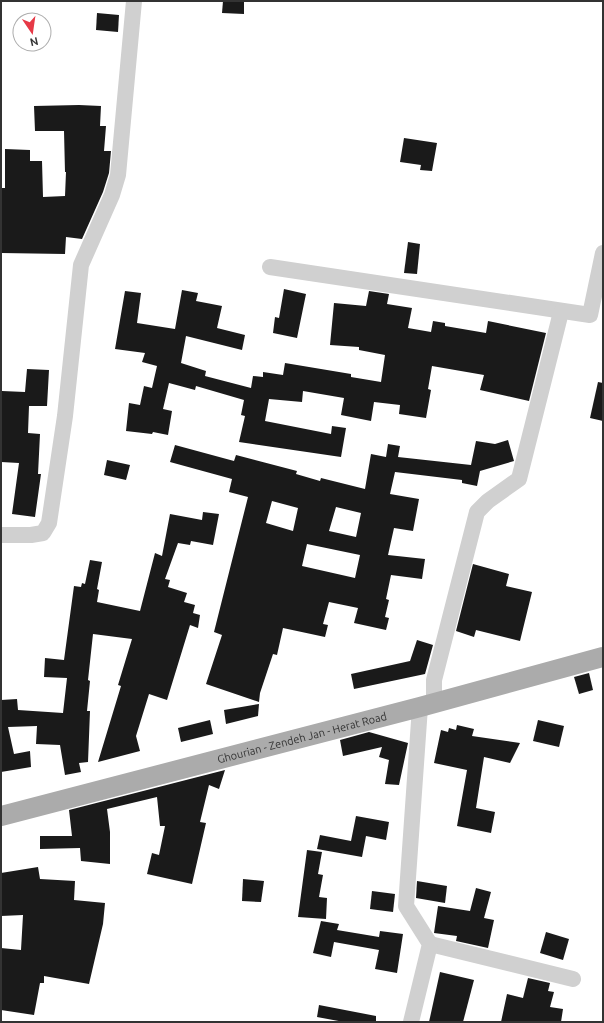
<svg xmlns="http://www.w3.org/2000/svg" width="604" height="1023" font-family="Ubuntu,sans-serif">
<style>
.building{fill:#1a1a1a;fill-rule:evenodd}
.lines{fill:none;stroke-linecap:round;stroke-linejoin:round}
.minor{stroke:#d0d0d0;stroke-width:16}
.major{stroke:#ababab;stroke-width:20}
.labels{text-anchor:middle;stroke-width:4;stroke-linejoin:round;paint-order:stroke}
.street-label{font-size:11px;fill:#333;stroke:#fff}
</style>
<rect width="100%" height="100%" fill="#fff"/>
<!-- building -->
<g class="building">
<path d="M 223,1 L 244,1 L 244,14 L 222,13 Z"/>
<path d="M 97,13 L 119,15 L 118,32 L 96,30 Z"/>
<path d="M 79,105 L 101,106 L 100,126 L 106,126 L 104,151 L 111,151 L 109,173 L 103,192 L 82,239 L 66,237 L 65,254 L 1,253 L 1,188 L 5,188 L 5,149 L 30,150 L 30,161 L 42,161 L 43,197 L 65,196 L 66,172 L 65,172 L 64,131 L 35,131 L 34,106 Z"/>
<path d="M 404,138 L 437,143 L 432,171 L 420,170 L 421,165 L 400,162 Z"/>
<path d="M 408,242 L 420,244 L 417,274 L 404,273 Z"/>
<path d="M 284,289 L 306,294 L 297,338 L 273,333 L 275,317 L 279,318 Z"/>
<path d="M 182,290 L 198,293 L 196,301 L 222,306 L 217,328 L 245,335 L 242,350 L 186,336 L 181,363 L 206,371 L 205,376 L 251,388 L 253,376 L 263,377 L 263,372 L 283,375 L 285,363 L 351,374 L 351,377 L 381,382 L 385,355 L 359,350 L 359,347 L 330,345 L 334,303 L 366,306 L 369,291 L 389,294 L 387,304 L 412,308 L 408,328 L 431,332 L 433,321 L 445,323 L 445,326 L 486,333 L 488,321 L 546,333 L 529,401 L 480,390 L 484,375 L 432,366 L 428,389 L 431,390 L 426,418 L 399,414 L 400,405 L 374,402 L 371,421 L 341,415 L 344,398 L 303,391 L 302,402 L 269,399 L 265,421 L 331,434 L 332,426 L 346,428 L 341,457 L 239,442 L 245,416 L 241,415 L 244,400 L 196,386 L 195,390 L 169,383 L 163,409 L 172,411 L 168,435 L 153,432 L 152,434 L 126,431 L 129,403 L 140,405 L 144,386 L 152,388 L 157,366 L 142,362 L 145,353 L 115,349 L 125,291 L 141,293 L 137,323 L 175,329 Z"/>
<path d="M 27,369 L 49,370 L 47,406 L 29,406 L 28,433 L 40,434 L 38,474 L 41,474 L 35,517 L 12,514 L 19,463 L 1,462 L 2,391 L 25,392 Z"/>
<path d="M 598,382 L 603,383 L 603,421 L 590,418 Z"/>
<path d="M 508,440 L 514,461 L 480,471 L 477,486 L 462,483 L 462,480 L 395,472 L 390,494 L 419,499 L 413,531 L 394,528 L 388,555 L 425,559 L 422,579 L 391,575 L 386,599 L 389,600 L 385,617 L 389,618 L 386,630 L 354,623 L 358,608 L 329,602 L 323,624 L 328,625 L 325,637 L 283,628 L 277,655 L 273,654 L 260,693 L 259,702 L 206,684 L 222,635 L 214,632 L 248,497 L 229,492 L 232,479 L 170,462 L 175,445 L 234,461 L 236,455 L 297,471 L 296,474 L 320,481 L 321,478 L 365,489 L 371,454 L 386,457 L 388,444 L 400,446 L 398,457 L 471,465 L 476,441 L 495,444 ZM 272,501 L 298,508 L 293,531 L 266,523 ZM 336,507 L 361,513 L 356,537 L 329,531 ZM 307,544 L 360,555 L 355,578 L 302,566 Z"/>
<path d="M 107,460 L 130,465 L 126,480 L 104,475 Z"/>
<path d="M 203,512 L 219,514 L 213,545 L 191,541 L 190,545 L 178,543 L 165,579 L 170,580 L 168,587 L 187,593 L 184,602 L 195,605 L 193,613 L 200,615 L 198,628 L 190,625 L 167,700 L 149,694 L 136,736 L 140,751 L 98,762 L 121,686 L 118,685 L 132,639 L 93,634 L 88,680 L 90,681 L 87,711 L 90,711 L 88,762 L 79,763 L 81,772 L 65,775 L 60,745 L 36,744 L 37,726 L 8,727 L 14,754 L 30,751 L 31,767 L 1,772 L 1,700 L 17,699 L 18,710 L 63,713 L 67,678 L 44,677 L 45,658 L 64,660 L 74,586 L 81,587 L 82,583 L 85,584 L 90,560 L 102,562 L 97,589 L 99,590 L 97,602 L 140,611 L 155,553 L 162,556 L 170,514 L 202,520 Z"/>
<path d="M 473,564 L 509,574 L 506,586 L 532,592 L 520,641 L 476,630 L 474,637 L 456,631 Z"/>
<path d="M 417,640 L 433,645 L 425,674 L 354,689 L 351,674 L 410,661 Z"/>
<path d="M 589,673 L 593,690 L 579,694 L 574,677 Z"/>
<path d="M 259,704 L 258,716 L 226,724 L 224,710 Z"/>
<path d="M 210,720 L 213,734 L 181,742 L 178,728 Z"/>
<path d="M 538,720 L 564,726 L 559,747 L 533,741 Z"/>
<path d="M 457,725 L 474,729 L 472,736 L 520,743 L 510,763 L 484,757 L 476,808 L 495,812 L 491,833 L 457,826 L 467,770 L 434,763 L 441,730 L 448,732 L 449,728 L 456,730 Z"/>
<path d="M 369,732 L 408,743 L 399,785 L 385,784 L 389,760 L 379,757 L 382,747 L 343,756 L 340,740 Z"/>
<path d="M 225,770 L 219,789 L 209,785 L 200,822 L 206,823 L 192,884 L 147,874 L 152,853 L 159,855 L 165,826 L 160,826 L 157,797 L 107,809 L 110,832 L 110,864 L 81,861 L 80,848 L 40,849 L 40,836 L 72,836 L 69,810 Z"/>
<path d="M 356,816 L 389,822 L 386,840 L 366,836 L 362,857 L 317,849 L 320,835 L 351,841 Z"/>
<path d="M 307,850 L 322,852 L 318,874 L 323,875 L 319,897 L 327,898 L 326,919 L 298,917 Z"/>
<path d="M 38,867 L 40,879 L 75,881 L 74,900 L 105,903 L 103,924 L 89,984 L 44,976 L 44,983 L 40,983 L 34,1015 L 1,1010 L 1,948 L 21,950 L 23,915 L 1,916 L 1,873 Z"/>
<path d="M 243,879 L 264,881 L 261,902 L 242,901 Z"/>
<path d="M 417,881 L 447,886 L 445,903 L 416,898 Z"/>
<path d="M 476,888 L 491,892 L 484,918 L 494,920 L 488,948 L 456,941 L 457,936 L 434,933 L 438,906 L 470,911 Z"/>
<path d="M 372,891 L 395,894 L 393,912 L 370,909 Z"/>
<path d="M 321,921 L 339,924 L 337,930 L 379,937 L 380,931 L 403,934 L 397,973 L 375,969 L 379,950 L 334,942 L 331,957 L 313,953 Z"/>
<path d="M 546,932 L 569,939 L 563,960 L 540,953 Z"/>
<path d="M 440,972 L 474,980 L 463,1022 L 429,1022 Z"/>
<path d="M 528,978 L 550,983 L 548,991 L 554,992 L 550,1007 L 563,1009 L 561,1022 L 501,1022 L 507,994 L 523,998 Z"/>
<path d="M 319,1005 L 376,1016 L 376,1022 L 344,1022 L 317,1017 Z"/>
</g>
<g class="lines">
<!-- minor -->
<g class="minor">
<path d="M 270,267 L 590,315 L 603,253"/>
<path d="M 1,535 L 31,535 L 43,533 L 49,523 L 65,416 L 81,265 L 112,195 L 118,175 L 134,1"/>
<path d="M 434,703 L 434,680 L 477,512 L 488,501 L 519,479 L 561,312"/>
<path d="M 430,944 L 573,979"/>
<path d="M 411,1022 L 430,944 L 406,906 L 420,707"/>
</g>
<!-- major -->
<path class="major" id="s1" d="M 1,816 L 420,707 L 603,657"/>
</g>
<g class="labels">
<!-- street labels -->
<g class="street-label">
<text dy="4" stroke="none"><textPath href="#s1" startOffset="311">Ghourian - Zendeh Jan - Herat Road</textPath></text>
</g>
</g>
<!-- border -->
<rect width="604" height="1023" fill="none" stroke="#333333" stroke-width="4"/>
<!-- north arrow -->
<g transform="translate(32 32) rotate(167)"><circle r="19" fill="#ffffff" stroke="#adadad"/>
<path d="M0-3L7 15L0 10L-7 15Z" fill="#e63946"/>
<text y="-6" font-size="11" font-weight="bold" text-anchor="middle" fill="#333333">N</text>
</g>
</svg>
